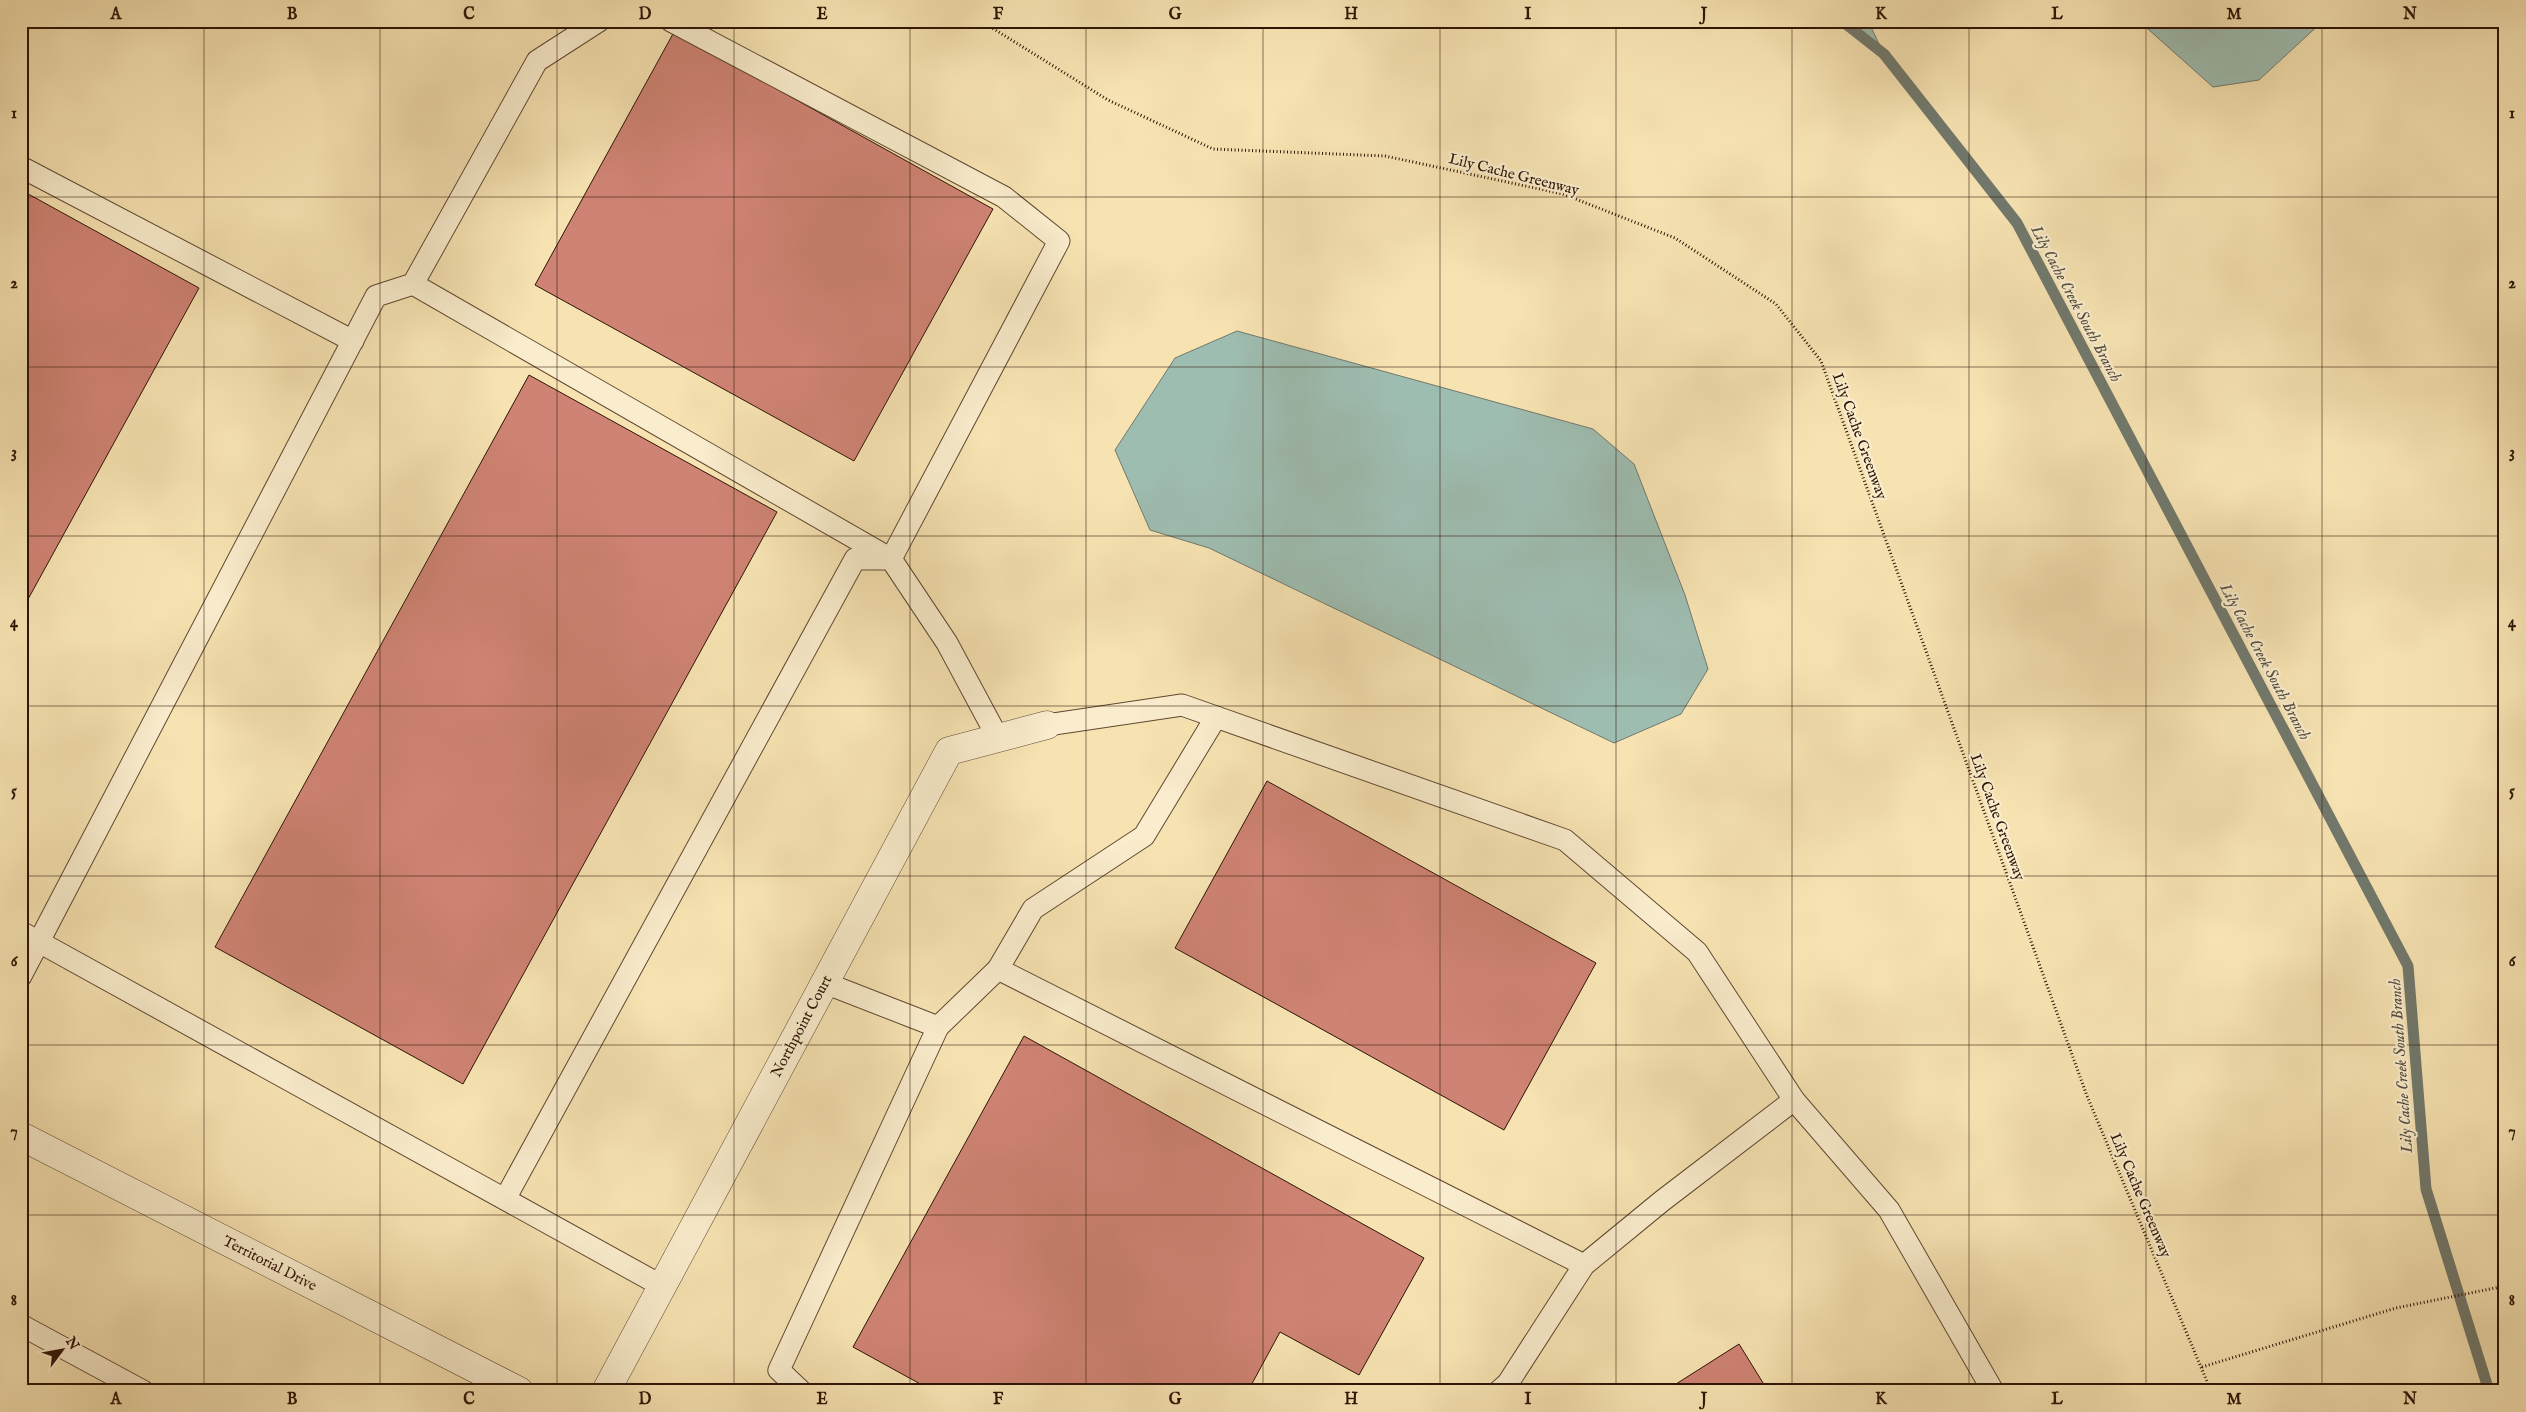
<svg xmlns="http://www.w3.org/2000/svg" width="2526" height="1412" font-family="'IM FELL English',serif">
<style>
.water{fill:#9ebdb1;stroke:#71796d}
.lines{fill:none;stroke-linecap:round;stroke-linejoin:round}
.stream{stroke:#71796d;stroke-width:11}
.building{fill:#cf8374;stroke:#2e1406}
.service-casing{stroke:#604831;stroke-width:23}
.minor-casing{stroke:#604831;stroke-width:29}
.path{stroke:#2e1406;stroke-width:3;stroke-dasharray:1 2.5;stroke-linecap:butt}
.service{stroke:#faedcd;stroke-width:21}
.minor{stroke:#faedcd;stroke-width:28}
.grid{fill:none;stroke:#2e1406;stroke-width:1;stroke-opacity:0.55}
.labels{text-anchor:middle;stroke-width:4.5;stroke-linejoin:round;paint-order:stroke}
.street-label{font-size:15px;fill:#2e1406;stroke:#faedcd}
.water-label{font-size:16px;font-style:italic;fill:#554f42;stroke:#faedcd}
.neatline{fill:none;stroke:#2e1406;stroke-width:2}
.grid-label{font-size:16px;text-anchor:middle;font-weight:bold;fill:#2e1406}
</style>
<rect width="100%" height="100%" fill="#f7e3b2"/>
<filter id="stains"><feTurbulence type="fractalNoise" baseFrequency=".004" numOctaves="4"/><feColorMatrix values="0 0 0 0 .2 0 0 0 0 .09 0 0 0 0 .02 0 0 0 .5 -.17"/></filter>
<radialGradient id="worn" r=".72"><stop offset=".6" stop-color="#630" stop-opacity="0"/><stop offset="1" stop-color="#630" stop-opacity=".3"/></radialGradient>
<!-- water -->
<g class="water">
<path d="M 1817,21 L 1868,21 L 1884,54 L 1855,30 Z"/>
<path d="M 2139,21 L 2323,21 L 2259,80 L 2213,87 Z"/>
<path d="M 1237,331 L 1593,429 L 1634,464 L 1685,595 L 1708,669 L 1681,714 L 1614,743 L 1209,548 L 1150,530 L 1115,450 L 1175,358 Z"/>
</g>
<g class="lines">
<!-- stream -->
<path class="stream" d="M 1842,21 L 1884,54 L 2017,223 L 2408,966 L 2426,1189 L 2489,1391"/>
</g>
<!-- building -->
<g class="building">
<path d="M 674,32 L 993,209 L 854,461 L 535,285 Z"/>
<path d="M 21,190 L 199,288 L 21,612 Z"/>
<path d="M 529,375 L 777,512 L 463,1084 L 215,947 Z"/>
<path d="M 1267,781 L 1596,963 L 1504,1130 L 1175,948 Z"/>
<path d="M 1024,1036 L 1424,1258 L 1359,1375 L 1280,1332 L 1248,1391 L 933,1391 L 853,1347 Z"/>
<path d="M 1739,1344 L 1768,1391 L 1665,1391 Z"/>
</g>
<g class="lines">
<defs>
<g id="service">
<path d="M 21,167 L 353,341"/>
<path d="M 413,284 L 891,559 L 1059,241 L 1004,197 L 671,21"/>
<path d="M 1047,725 L 1182,705 L 1565,840 L 1697,952 L 1794,1100 L 1889,1210 L 1993,1391"/>
<path d="M 21,932 L 662,1286"/>
<path d="M 998,969 L 1584,1265"/>
<path d="M 21,976 L 376,296 L 413,284 L 537,61 L 599,21"/>
<path d="M 825,983 L 938,1027 L 998,969 L 1033,909 L 1144,836 L 1216,717"/>
<path d="M 505,1199 L 855,559 L 891,559 L 947,643 L 998,738"/>
<path d="M 21,1325 L 143,1391"/>
<path d="M 801,1391 L 779,1370 L 938,1027"/>
<path d="M 1499,1391 L 1508,1383 L 1584,1265 L 1662,1201 L 1794,1100"/>
</g>
<g id="minor">
<path d="M 21,1136 L 519,1391"/>
<path d="M 606,1391 L 949,751 L 1047,725"/>
</g>
</defs>
<!-- service casing -->
<use href="#service" class="service-casing"/>
<!-- minor casing -->
<use href="#minor" class="minor-casing"/>
<!-- path -->
<g class="path">
<path d="M 981,21 L 1108,100 L 1213,149 L 1385,156 L 1563,194 L 1675,238 L 1776,304 L 1821,361 L 2087,1096 L 2211,1391"/>
<path d="M 2202,1367 L 2396,1308 L 2505,1286"/>
</g>
<!-- service -->
<use href="#service" class="service"/>
<!-- minor -->
<use href="#minor" class="minor"/>
</g>
<!-- grid -->
<path class="grid" d="M 204,21 L 204,1391M 380,21 L 380,1391M 557,21 L 557,1391M 734,21 L 734,1391M 910,21 L 910,1391M 1086,21 L 1086,1391M 1263,21 L 1263,1391M 1440,21 L 1440,1391M 1616,21 L 1616,1391M 1792,21 L 1792,1391M 1969,21 L 1969,1391M 2146,21 L 2146,1391M 2322,21 L 2322,1391M 21,197 L 2505,197M 21,367 L 2505,367M 21,536 L 2505,536M 21,706 L 2505,706M 21,876 L 2505,876M 21,1045 L 2505,1045M 21,1215 L 2505,1215"/>
<g class="labels">
<!-- street labels -->
<g class="street-label">
<text transform="translate(1514 174) rotate(14)" y="5">Lily Cache Greenway</text>
<text transform="translate(1860 436) rotate(70)" y="5">Lily Cache Greenway</text>
<text transform="translate(1998 817) rotate(70)" y="5">Lily Cache Greenway</text>
<text transform="translate(801 1026) rotate(-62)" y="5">Northpoint Court</text>
<text transform="translate(2141 1195) rotate(67)" y="5">Lily Cache Greenway</text>
<text transform="translate(270 1263) rotate(27)" y="5">Territorial Drive</text>
</g>
<!-- water labels -->
<g class="water-label">
<text transform="translate(2077 303) rotate(62)" y="6">Lily Cache Creek South Branch</text>
<text transform="translate(2266 661) rotate(62)" y="6">Lily Cache Creek South Branch</text>
<text transform="translate(2400 1066) rotate(-94)" y="6">Lily Cache Creek South Branch</text>
</g>
</g>
<!-- margin -->
<rect width="2526" height="1412" fill="none" stroke="#f7e3b2" stroke-width="55"/>
<!-- north arrow -->
<g transform="translate(62 1350) rotate(58)" stroke="#faedcd" stroke-width="4" paint-order="stroke">
<path d="M0-4L9 19L0 12L-9 19Z" fill="#2e1406"/>
<text y="-8" font-size="14" font-weight="bold" text-anchor="middle" fill="#2e1406">N</text>
</g>
<rect x="28" y="28" width="2470" height="1356" class="neatline"/>
<g class="grid-label">
<text x="116" y="19">A</text>
<text x="292" y="19">B</text>
<text x="469" y="19">C</text>
<text x="645" y="19">D</text>
<text x="822" y="19">E</text>
<text x="998" y="19">F</text>
<text x="1175" y="19">G</text>
<text x="1351" y="19">H</text>
<text x="1528" y="19">I</text>
<text x="1704" y="19">J</text>
<text x="1881" y="19">K</text>
<text x="2057" y="19">L</text>
<text x="2234" y="19">M</text>
<text x="2410" y="19">N</text>
<text x="14" y="118">1</text>
<text x="2512" y="118">1</text>
<text x="14" y="288">2</text>
<text x="2512" y="288">2</text>
<text x="14" y="457">3</text>
<text x="2512" y="457">3</text>
<text x="14" y="627">4</text>
<text x="2512" y="627">4</text>
<text x="14" y="796">5</text>
<text x="2512" y="796">5</text>
<text x="14" y="966">6</text>
<text x="2512" y="966">6</text>
<text x="14" y="1136">7</text>
<text x="2512" y="1136">7</text>
<text x="14" y="1305">8</text>
<text x="2512" y="1305">8</text>
<text x="116" y="1404">A</text>
<text x="292" y="1404">B</text>
<text x="469" y="1404">C</text>
<text x="645" y="1404">D</text>
<text x="822" y="1404">E</text>
<text x="998" y="1404">F</text>
<text x="1175" y="1404">G</text>
<text x="1351" y="1404">H</text>
<text x="1528" y="1404">I</text>
<text x="1704" y="1404">J</text>
<text x="1881" y="1404">K</text>
<text x="2057" y="1404">L</text>
<text x="2234" y="1404">M</text>
<text x="2410" y="1404">N</text>
</g>
<rect width="100%" height="100%" filter="url(#stains)"/>
<rect width="100%" height="100%" fill="url(#worn)"/>
</svg>
